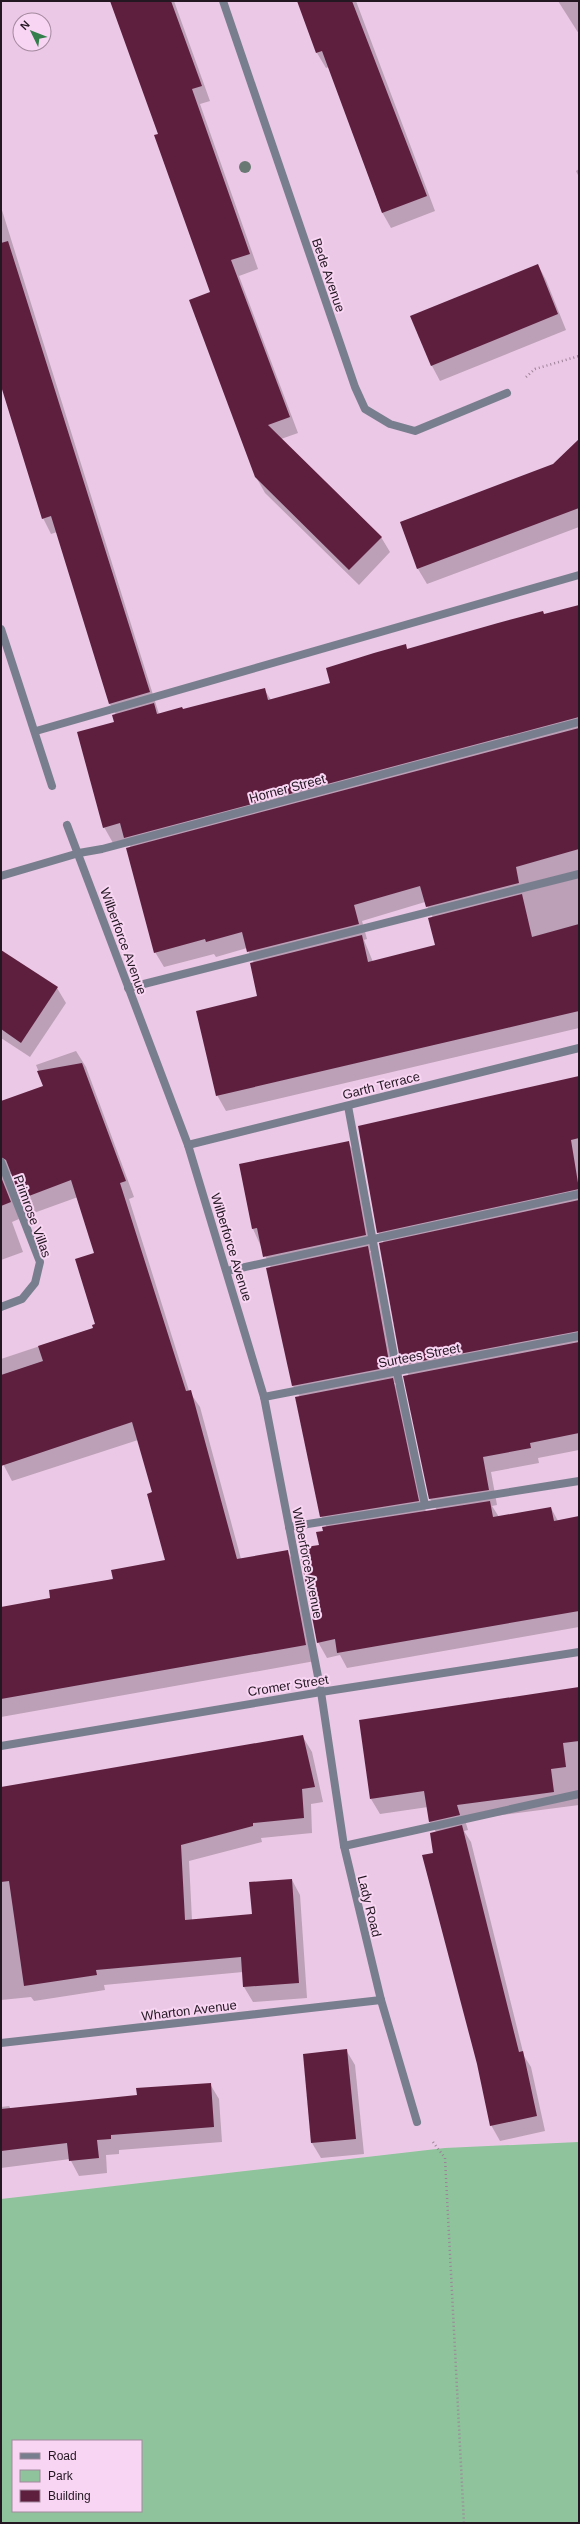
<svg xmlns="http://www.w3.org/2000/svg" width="580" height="2524" font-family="Helvetica,sans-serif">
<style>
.green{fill:#8ec39b;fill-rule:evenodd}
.shadow{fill:#0003;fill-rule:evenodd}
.building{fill:#5e1f3f}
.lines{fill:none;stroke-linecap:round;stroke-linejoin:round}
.path{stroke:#9d8399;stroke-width:2.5;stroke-dasharray:1 3;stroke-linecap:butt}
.service{stroke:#797e8e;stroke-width:8}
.minor{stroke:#797e8e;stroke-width:8}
.tree{fill:#6a7874}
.labels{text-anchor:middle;stroke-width:4;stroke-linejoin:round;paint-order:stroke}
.street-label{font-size:13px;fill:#231722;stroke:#f8d5f2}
</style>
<rect width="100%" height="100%" fill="#ebc8e5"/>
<!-- green -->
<path class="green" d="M 579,2142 L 579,2523 L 1,2523 L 1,2199 L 445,2148 ZM 13,2441 L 141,2441 L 141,2511 L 13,2511 Z"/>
<!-- shadow -->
<g class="shadow">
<path d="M 111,1 L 174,1 L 210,101 L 200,104 L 258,269 L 239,276 L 298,433 L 281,439 L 381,537 L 390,552 L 359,585 L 265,493 L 256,477 L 211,292 L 159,134 Z"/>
<path d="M 298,1 L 356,1 L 435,211 L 391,228 L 382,212 L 329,67 L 326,68 L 317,53 Z"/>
<path d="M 558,1 L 579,1 L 579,34 Z"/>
<path d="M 579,169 L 579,177 L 576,171 Z"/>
<path d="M 1,207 L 159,714 L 183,710 L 264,689 L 271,700 L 331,684 L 405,645 L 408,650 L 579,606 L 579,1028 L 226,1111 L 217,1095 L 258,997 L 254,963 L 247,948 L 216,957 L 214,954 L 164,967 L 155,952 L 131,848 L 126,839 L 113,843 L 104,827 L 116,715 L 110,704 L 57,532 L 51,534 L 43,518 L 1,383 ZM 425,902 L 433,918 L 436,946 L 373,962 L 364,940 L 367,939 L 362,921 Z"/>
<path d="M 538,265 L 546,280 L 566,330 L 440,381 L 432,366 L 412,317 Z"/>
<path d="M 579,440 L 579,527 L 427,584 L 418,569 L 401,522 L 553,465 Z"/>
<path d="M 1,951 L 57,988 L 66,1003 L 30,1057 L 1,1038 Z"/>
<path d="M 76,1051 L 86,1067 L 134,1197 L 129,1199 L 189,1391 L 200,1407 L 241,1559 L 287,1551 L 297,1567 L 315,1661 L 1,1717 L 1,1608 L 51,1599 L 166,1561 L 153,1493 L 138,1440 L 12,1481 L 1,1460 L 1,1359 L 94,1328 L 96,1325 L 95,1253 L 78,1197 L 31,1214 L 13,1175 L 8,1173 L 19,1219 L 12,1222 L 23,1252 L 1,1260 L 1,1157 L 45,1087 L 36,1065 Z"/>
<path d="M 579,1078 L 579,1450 L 538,1458 L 539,1463 L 491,1472 L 497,1505 L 492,1506 L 499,1517 L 551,1508 L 558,1521 L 579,1517 L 579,1627 L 347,1668 L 340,1655 L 327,1658 L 318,1642 L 324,1532 L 327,1528 L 321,1516 L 300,1397 L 293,1386 L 271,1268 L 253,1229 L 240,1165 L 348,1142 L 357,1157 L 374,1250 L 370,1251 L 376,1262 L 399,1382 L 394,1383 L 401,1394 L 426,1512 L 437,1510 L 430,1499 L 405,1376 L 409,1376 L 402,1364 L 384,1243 L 378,1232 Z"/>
<path d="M 579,1688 L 579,1805 L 465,1820 L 468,1830 L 464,1831 L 471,1842 L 524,2056 L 531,2067 L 545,2131 L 500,2141 L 491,2125 L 434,1853 L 436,1832 L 429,1821 L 428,1807 L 380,1814 L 371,1799 Z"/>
<path d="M 303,1737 L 312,1752 L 323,1802 L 311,1804 L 312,1833 L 261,1838 L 262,1842 L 189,1861 L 192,1920 L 253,1915 L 292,1880 L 300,1895 L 307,1998 L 253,2002 L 244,1987 L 243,1972 L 104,1985 L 105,1990 L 34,2001 L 31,1997 L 1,2000 L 1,1788 Z"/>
<path d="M 346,2050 L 355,2065 L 364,2154 L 321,2158 L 312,2143 Z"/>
<path d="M 210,2084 L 219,2099 L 222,2142 L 119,2150 L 119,2154 L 106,2155 L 107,2173 L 79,2176 L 70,2159 L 1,2168 L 1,2107 L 9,2106 L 11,2109 L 138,2096 Z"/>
</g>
<!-- building -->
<g class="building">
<path d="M 110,1 L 171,1 L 202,86 L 192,89 L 250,254 L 231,260 L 290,417 L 268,425 L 382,537 L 349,570 L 255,477 L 189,300 L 210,292 L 154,135 L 158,134 Z"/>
<path d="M 297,1 L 352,1 L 427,196 L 382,213 L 322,51 L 316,53 Z"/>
<path d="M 8,241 L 150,692 L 109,704 L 51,516 L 42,519 L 1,386 L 1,243 Z"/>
<path d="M 538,264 L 558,314 L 431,366 L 410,316 Z"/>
<path d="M 579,439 L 579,508 L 417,569 L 400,522 L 553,464 Z"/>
<path d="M 579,605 L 579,717 L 124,838 L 120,823 L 103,828 L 77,732 L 114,722 L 112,715 L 154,703 L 157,714 L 182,707 L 183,709 L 265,688 L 268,700 L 330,683 L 326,668 L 374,653 L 406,644 L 407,649 L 498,623 L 543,611 L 544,614 Z"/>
<path d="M 579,728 L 579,849 L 516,867 L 519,883 L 426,907 L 420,886 L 354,905 L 359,924 L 247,952 L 242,932 L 206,942 L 205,939 L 154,953 L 126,848 Z"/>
<path d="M 522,894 L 532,937 L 579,924 L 579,1011 L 216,1096 L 196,1011 L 257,996 L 250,963 L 362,935 L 368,962 L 435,945 L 428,918 Z"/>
<path d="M 1,950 L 58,987 L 21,1043 L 1,1029 Z"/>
<path d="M 82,1063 L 126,1181 L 120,1183 L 186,1391 L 191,1390 L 237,1559 L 288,1550 L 306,1645 L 1,1699 L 1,1607 L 50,1598 L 49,1590 L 113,1579 L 111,1570 L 165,1560 L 147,1494 L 152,1492 L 132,1422 L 1,1466 L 1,1375 L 43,1361 L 38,1346 L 93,1328 L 92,1325 L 95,1324 L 75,1259 L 94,1253 L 71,1180 L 21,1199 L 6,1160 L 1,1157 L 1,1101 L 43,1086 L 37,1071 Z"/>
<path d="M 579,1076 L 579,1138 L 571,1140 L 579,1189 L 377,1233 L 358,1126 Z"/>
<path d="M 349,1141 L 366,1235 L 263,1257 L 257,1228 L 252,1229 L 239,1164 Z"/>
<path d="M 1,1177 L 11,1202 L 1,1206 Z"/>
<path d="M 579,1200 L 579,1331 L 401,1365 L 379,1243 Z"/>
<path d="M 368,1246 L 390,1367 L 292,1386 L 266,1268 Z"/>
<path d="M 579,1342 L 579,1433 L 530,1443 L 531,1448 L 483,1457 L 489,1490 L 429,1499 L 403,1376 Z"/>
<path d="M 393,1378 L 419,1501 L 320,1517 L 295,1397 Z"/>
<path d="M 490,1501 L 493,1517 L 551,1507 L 554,1521 L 579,1516 L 579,1611 L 337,1653 L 335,1639 L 317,1643 L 299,1548 L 319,1545 L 316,1532 L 323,1531 L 322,1527 Z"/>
<path d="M 579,1687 L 579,1741 L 563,1743 L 566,1767 L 551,1769 L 554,1792 L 457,1805 L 460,1815 L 429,1822 L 424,1791 L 370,1799 L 359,1720 Z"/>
<path d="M 303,1735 L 315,1787 L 302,1789 L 304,1818 L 253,1823 L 253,1826 L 181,1845 L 185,1920 L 252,1914 L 249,1882 L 292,1879 L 299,1983 L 243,1987 L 241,1957 L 96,1970 L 97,1975 L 24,1986 L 9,1881 L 1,1882 L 1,1787 Z"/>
<path d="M 462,1825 L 519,2052 L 523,2051 L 537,2116 L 490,2126 L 477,2064 L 422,1855 L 433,1853 L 430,1833 Z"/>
<path d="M 347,2049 L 356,2139 L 311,2143 L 303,2054 Z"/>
<path d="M 211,2083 L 214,2127 L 111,2135 L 111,2139 L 97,2140 L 99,2158 L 69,2161 L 67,2143 L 1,2151 L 1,2109 L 137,2095 L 136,2088 Z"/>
</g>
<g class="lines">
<!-- path -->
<g class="path">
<path d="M 526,377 L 535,369 L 579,356"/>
<path d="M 433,2142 L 445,2158 L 464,2523"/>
</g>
<!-- service -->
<g class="service">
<path d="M 36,731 L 579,575"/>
<path d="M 128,988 L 579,874"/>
<path d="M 348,1106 L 397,1372 L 425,1505"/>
<path d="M 1,1162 L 40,1262 L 35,1283 L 22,1299 L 1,1307"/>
<path d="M 227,1271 L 579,1194"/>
<path d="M 289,1527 L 579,1481"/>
<path d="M 344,1846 L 579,1794"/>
</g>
<!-- minor -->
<g class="minor">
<path d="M 223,1 L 355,387 L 365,409 L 390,424 L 415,431 L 507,393"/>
<path d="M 1,629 L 52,786"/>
<path d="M 67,825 L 188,1145 L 264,1397 L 321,1692 L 344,1846 L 381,2000 L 417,2122"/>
<path d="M 1,876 L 79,853 L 102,849 L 579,722"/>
<path d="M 188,1145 L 579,1048"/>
<path d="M 264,1397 L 579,1336"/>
<path d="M 1,1746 L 321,1692 L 579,1652"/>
<path d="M 1,2043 L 381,2000"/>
</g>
</g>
<!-- trees -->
<circle class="tree" cx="245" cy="167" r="6"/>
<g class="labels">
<!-- street labels -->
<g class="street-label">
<text transform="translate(329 275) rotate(71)" y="5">Bede Avenue</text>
<text transform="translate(287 788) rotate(-15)" y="5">Horner Street</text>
<text transform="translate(124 941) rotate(70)" y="5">Wilberforce Avenue</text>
<text transform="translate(381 1085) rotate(-14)" y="5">Garth Terrace</text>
<text transform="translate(33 1216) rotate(70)" y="5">Primrose Villas</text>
<text transform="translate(232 1247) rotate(73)" y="5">Wilberforce Avenue</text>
<text transform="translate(419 1355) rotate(-11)" y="5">Surtees Street</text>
<text transform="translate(308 1563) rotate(79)" y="5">Wilberforce Avenue</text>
<text transform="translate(288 1685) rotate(-9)" y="5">Cromer Street</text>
<text transform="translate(370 1906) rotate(76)" y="5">Lady Road</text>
<text transform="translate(189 2010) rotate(-7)" y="5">Wharton Avenue</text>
</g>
</g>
<!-- border -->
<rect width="580" height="2524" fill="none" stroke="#231722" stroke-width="4"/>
<!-- legend -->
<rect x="12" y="2440" width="130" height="72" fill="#f8d5f2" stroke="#a3899f"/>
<rect x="20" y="2453" width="20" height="6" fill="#797e8e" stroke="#a3899f"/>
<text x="48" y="2460" font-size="12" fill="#231722">Road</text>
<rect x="20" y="2470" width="20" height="12" fill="#8ec39b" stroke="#a3899f"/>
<text x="48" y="2480" font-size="12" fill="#231722">Park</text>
<rect x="20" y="2490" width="20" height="12" fill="#5e1f3f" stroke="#a3899f"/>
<text x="48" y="2500" font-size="12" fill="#231722">Building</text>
<!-- north arrow -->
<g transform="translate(32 32) rotate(313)"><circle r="19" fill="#f8d5f2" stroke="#a3899f"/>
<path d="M0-3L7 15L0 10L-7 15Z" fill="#347e4c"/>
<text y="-6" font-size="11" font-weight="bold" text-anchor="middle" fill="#231722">N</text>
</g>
</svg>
